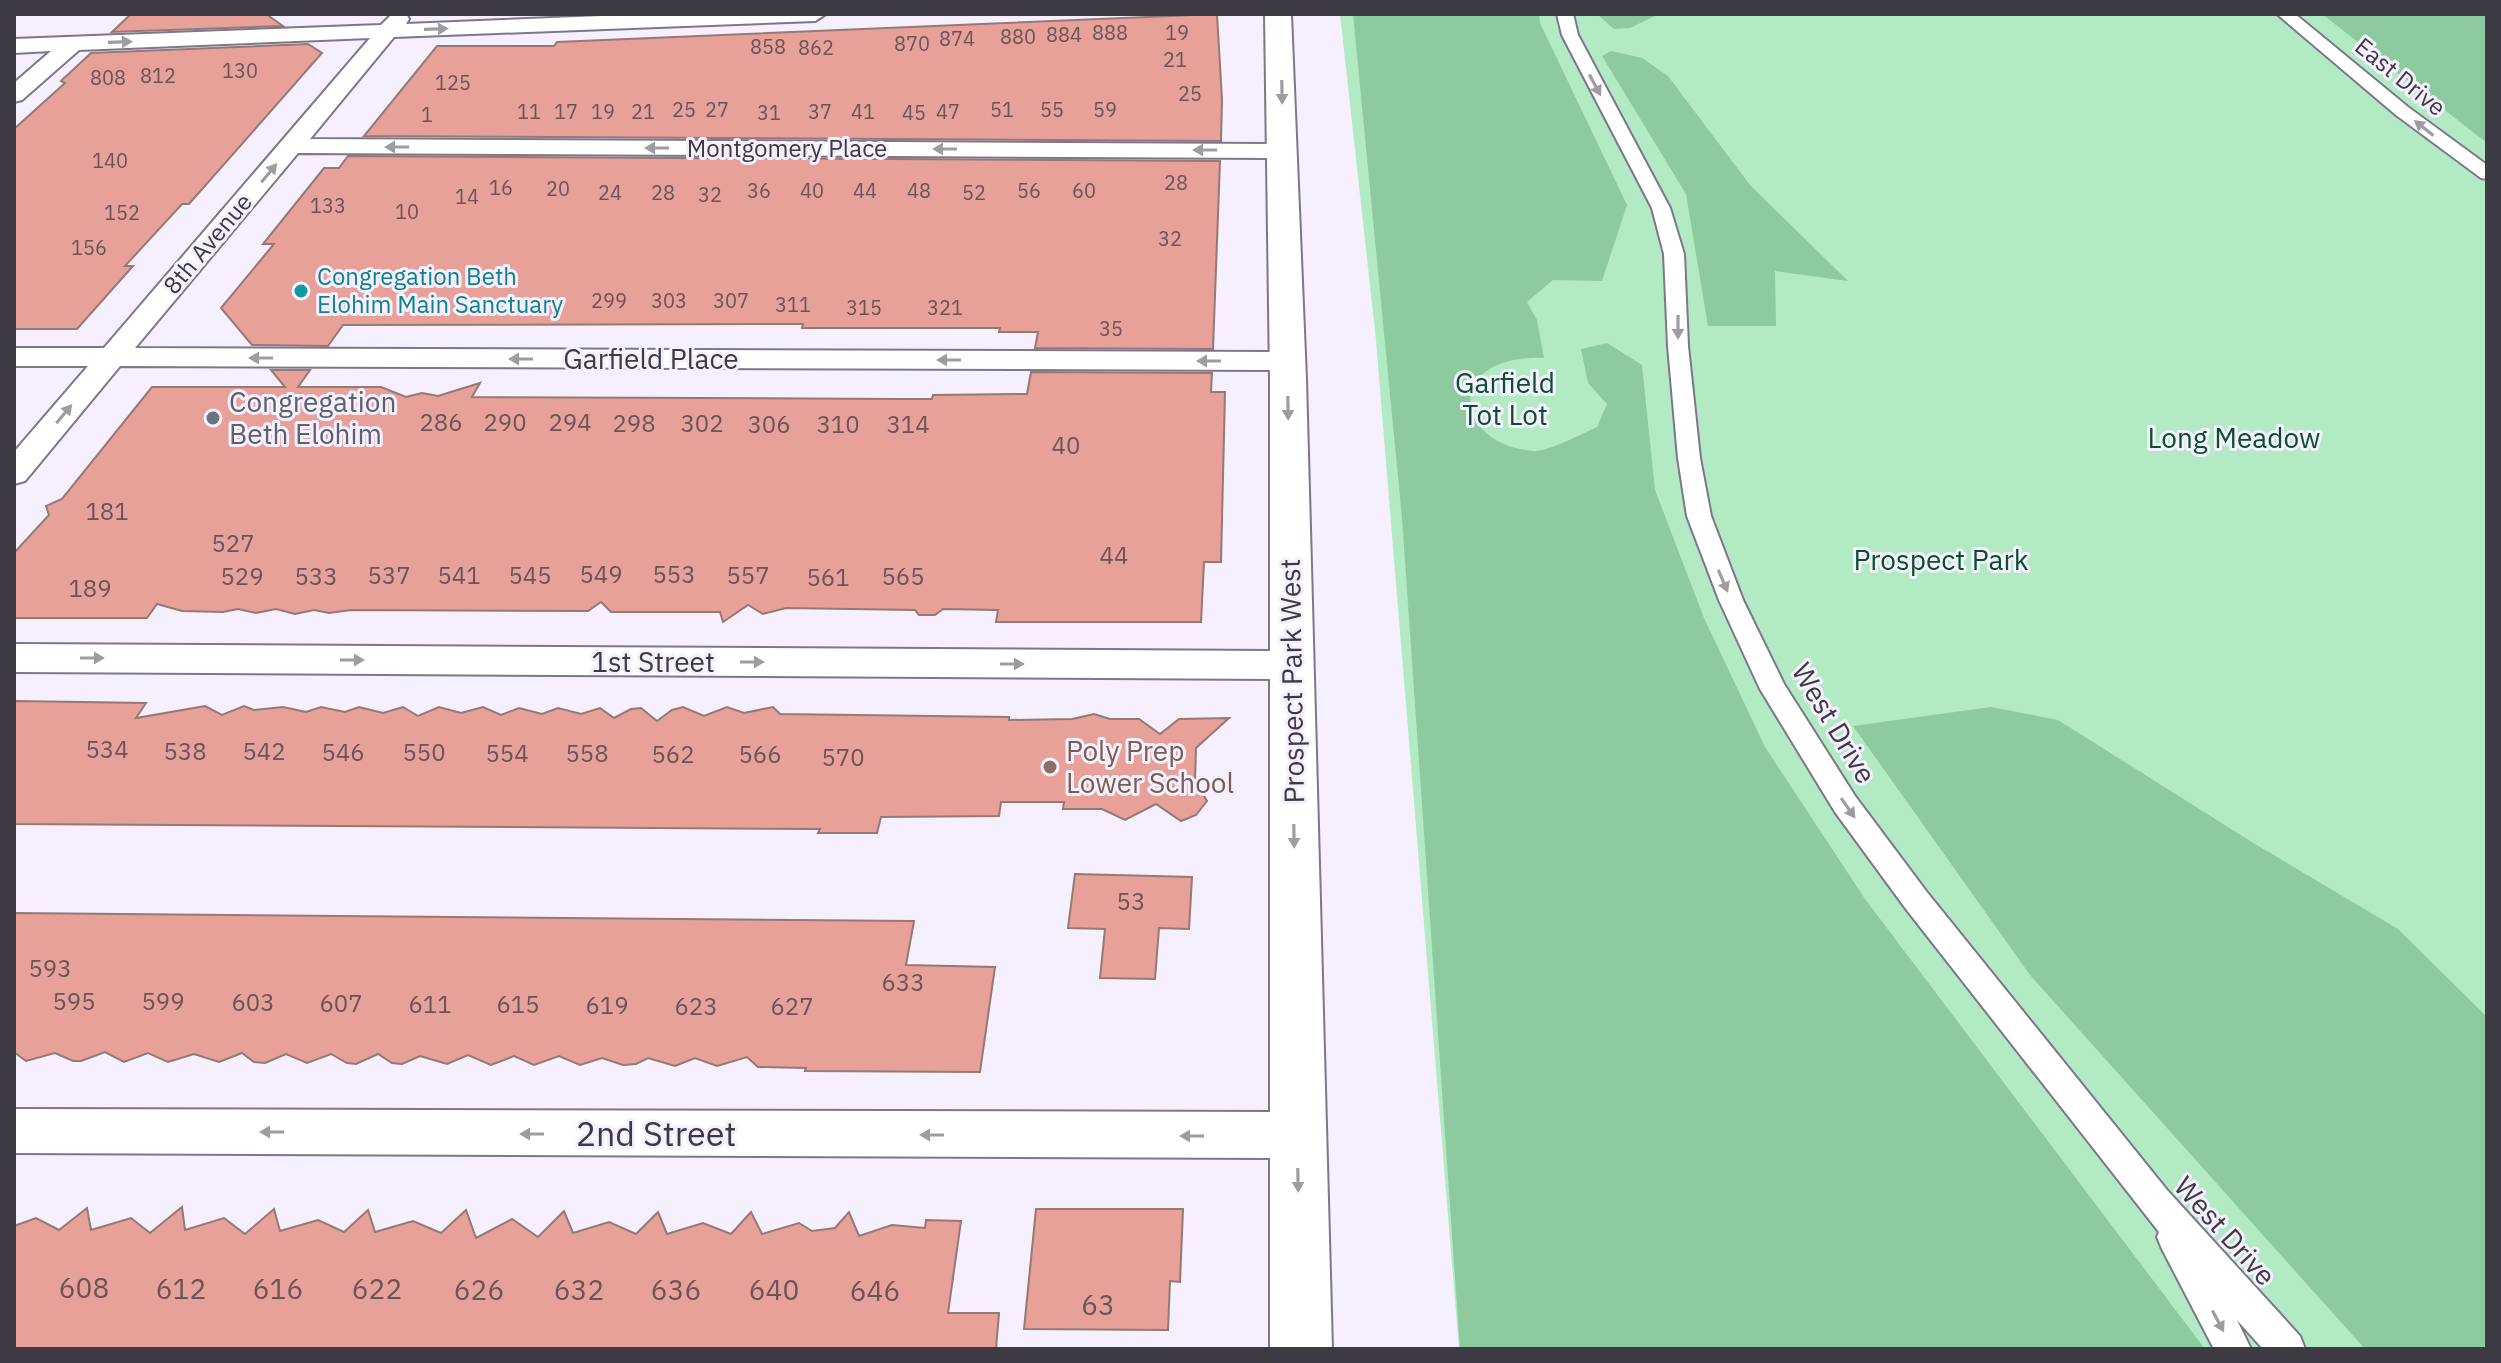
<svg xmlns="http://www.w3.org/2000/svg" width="2501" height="1363" font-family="'IBM Plex Sans',sans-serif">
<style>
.green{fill:#b2eac3}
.forest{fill:#8ecaa0}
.building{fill:#e7a198;stroke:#947975;stroke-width:2}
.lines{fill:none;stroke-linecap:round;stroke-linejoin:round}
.pedestrian-casing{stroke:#7e768c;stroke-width:4}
.minor-casing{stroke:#7e768c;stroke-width:4}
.tertiary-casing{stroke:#7e768c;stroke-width:4}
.pedestrian{fill:#fff;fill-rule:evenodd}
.minor{fill:#fff;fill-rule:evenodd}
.tertiary{fill:#fff;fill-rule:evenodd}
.oneway{fill:#9e9ca2}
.culture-dot{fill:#0f9aa8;stroke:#f5effe;stroke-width:3}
.worship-dot{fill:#6b7280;stroke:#f5effe;stroke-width:3}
.education-dot{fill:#8d6e63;stroke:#f5effe;stroke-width:3}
.labels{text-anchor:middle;stroke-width:6;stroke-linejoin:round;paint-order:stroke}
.far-number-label{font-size:20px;fill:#685459}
.far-street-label{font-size:24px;fill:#3e3a44;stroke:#f5effe}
.far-culture-label{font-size:24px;fill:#0d838f;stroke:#f5effe;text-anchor:start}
.number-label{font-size:24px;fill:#685459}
.street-label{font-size:28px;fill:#3e3a44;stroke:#f5effe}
.park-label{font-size:28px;fill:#07512b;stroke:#f5effe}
.worship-label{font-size:28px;fill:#5b616d;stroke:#f5effe;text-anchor:start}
.education-label{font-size:28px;fill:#785e54;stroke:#f5effe;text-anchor:start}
.near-number-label{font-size:28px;fill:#685459}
.near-street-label{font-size:34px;fill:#3e3a44;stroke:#f5effe}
</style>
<rect width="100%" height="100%" fill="#f5effe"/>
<!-- green -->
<path class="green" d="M 1340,14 L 2487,14 L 2487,1349 L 1459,1349 L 1376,340 Z"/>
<!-- forest -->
<g class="forest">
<path d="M 1353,14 L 1539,14 L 1540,23 L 1627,205 L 1602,281 L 1553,280 L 1527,302 L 1537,320 L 1544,358 C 1443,354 1452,445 1534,451 C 1548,452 1583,433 1597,427 L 1607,404 L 1588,383 L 1581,349 L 1607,343 L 1642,365 L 1655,490 L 1704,618 L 1765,747 L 1865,899 L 2205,1349 L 1460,1349 L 1402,518 Z"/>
<path d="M 1597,14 L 1659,14 L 1630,28 L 1614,29 Z"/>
<path d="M 2322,14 L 2487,14 L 2487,143 Z"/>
<path d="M 1611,51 L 1642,58 L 1668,76 L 1750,185 L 1848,281 L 1775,271 L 1776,326 L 1708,326 L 1686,194 L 1602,56 Z"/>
<path d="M 1991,707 L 2058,720 L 2255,844 L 2398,929 L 2487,1017 L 2487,1349 L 2365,1349 L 2030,975 L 1853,726 Z"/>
</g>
<!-- building -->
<g class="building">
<path d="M 131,14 L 266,14 L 283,26 L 112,32 Z"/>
<path d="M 1217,14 L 1222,100 L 1221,141 L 364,136 L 437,46 L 554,46 L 557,42 Z"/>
<path d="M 308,44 L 322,53 L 189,204 L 182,204 L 125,266 L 133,266 L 77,329 L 14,329 L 14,129 L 65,83 L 61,81 L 91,53 Z"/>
<path d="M 348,156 L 1220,161 L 1213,349 L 1035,348 L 1038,332 L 999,332 L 1000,328 L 802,328 L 803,324 L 343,325 L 328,346 L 252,345 L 221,308 L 274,244 L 263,244 L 324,168 L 339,168 Z"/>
<path d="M 271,370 L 310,370 L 298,387 L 381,387 L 406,397 L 422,393 L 438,396 L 480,383 L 472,397 L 899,399 L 932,399 L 933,395 L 1027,394 L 1031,372 L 1212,373 L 1211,392 L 1225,392 L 1221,562 L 1204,562 L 1201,622 L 996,622 L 998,610 L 943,609 L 935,615 L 919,615 L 915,610 L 786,608 L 763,614 L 748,605 L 723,622 L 720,612 L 611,612 L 601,602 L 588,611 L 351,610 L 329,613 L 314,610 L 295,614 L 276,609 L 256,613 L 238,609 L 223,612 L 182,611 L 157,604 L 147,618 L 14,618 L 14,553 L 49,515 L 46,506 L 62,499 L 152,387 L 285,387 Z"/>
<path d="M 14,701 L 146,703 L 136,718 L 205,706 L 222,715 L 244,706 L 254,710 L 283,707 L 306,712 L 321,707 L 345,712 L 359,707 L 383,713 L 403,707 L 418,716 L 439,707 L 461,713 L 483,707 L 501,715 L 519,708 L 542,714 L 558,708 L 581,714 L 600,708 L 614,718 L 631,709 L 641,708 L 657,721 L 672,710 L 683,707 L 704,716 L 727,707 L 744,713 L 773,707 L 780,714 L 1009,717 L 1009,720 L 1072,719 L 1094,714 L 1110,719 L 1139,719 L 1160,734 L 1179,719 L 1229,718 L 1196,748 L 1195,781 L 1207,801 L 1196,815 L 1181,821 L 1156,804 L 1125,820 L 1102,809 L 1063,809 L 1064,802 L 1001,802 L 999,816 L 881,817 L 877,833 L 818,833 L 820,829 L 14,824 Z"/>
<path d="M 1075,874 L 1192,877 L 1189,929 L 1159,928 L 1155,979 L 1100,978 L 1105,929 L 1068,928 Z"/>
<path d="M 14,913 L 914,921 L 906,965 L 995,967 L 980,1072 L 805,1071 L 806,1068 L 758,1067 L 747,1057 L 717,1066 L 695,1058 L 675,1066 L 648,1058 L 636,1064 L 623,1065 L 602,1058 L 580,1065 L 559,1056 L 534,1065 L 514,1056 L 491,1065 L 468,1055 L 447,1064 L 420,1056 L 402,1064 L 392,1063 L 378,1054 L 356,1064 L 347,1063 L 331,1054 L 307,1063 L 286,1054 L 265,1063 L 254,1062 L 242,1053 L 219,1062 L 194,1054 L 168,1062 L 148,1053 L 124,1062 L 105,1052 L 81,1061 L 73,1061 L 55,1053 L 26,1061 L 14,1052 Z"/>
<path d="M 182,1207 L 185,1230 L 224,1218 L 245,1234 L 274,1209 L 280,1231 L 318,1220 L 344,1232 L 368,1210 L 375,1232 L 413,1221 L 441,1233 L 466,1210 L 476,1238 L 512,1219 L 538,1237 L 564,1211 L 573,1233 L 609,1222 L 636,1234 L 658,1212 L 667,1234 L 703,1223 L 731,1234 L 751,1212 L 762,1234 L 799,1223 L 812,1231 L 835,1228 L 849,1212 L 859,1236 L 892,1225 L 925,1228 L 926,1220 L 961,1221 L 948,1313 L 999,1313 L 996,1349 L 14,1349 L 14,1226 L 36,1218 L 59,1230 L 87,1208 L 91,1230 L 131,1218 L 150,1233 Z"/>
<path d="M 1036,1209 L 1183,1209 L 1180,1282 L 1170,1281 L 1168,1330 L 1024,1329 Z"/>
</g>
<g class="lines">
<defs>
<g id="pedestrian">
<path d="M 1557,14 L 1573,14 L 1578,35 L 1670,208 L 1684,254 L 1688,346 L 1700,458 L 1711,516 L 1743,600 L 1784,684 L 1855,796 L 1926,891 L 2167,1190 L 2300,1336 L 2305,1349 L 2263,1349 L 2237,1320 L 2251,1349 L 2214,1349 L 2162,1249 L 2157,1237 L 2159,1232 L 1906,909 L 1835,812 L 1760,689 L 1719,600 L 1687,516 L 1678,458 L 1668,346 L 1664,254 L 1652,208 L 1562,35 Z"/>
<path d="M 2277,14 L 2295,14 L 2408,107 L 2487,165 L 2487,179 L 2481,178 L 2396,115 Z"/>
</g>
<g id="minor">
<path d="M 392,14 L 406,14 L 409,19 L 406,24 L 651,14 L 826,14 L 815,21 L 394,37 L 310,139 L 1283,144 L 1292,146 L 1295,151 L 1292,156 L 1283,158 L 298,153 L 135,348 L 1287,352 L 1297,355 L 1302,361 L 1297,367 L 1287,370 L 120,366 L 25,481 L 14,484 L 14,452 L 88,366 L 14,366 L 14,348 L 104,348 L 370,38 L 79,50 L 22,100 L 14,102 L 14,83 L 51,51 L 14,53 L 14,39 L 381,25 Z"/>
<path d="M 14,644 L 1291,651 L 1304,655 L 1309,665 L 1304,675 L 1291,679 L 14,672 Z"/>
<path d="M 14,1109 L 1298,1112 L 1314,1119 L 1321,1135 L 1314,1151 L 1298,1158 L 14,1153 Z"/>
</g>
<path id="tertiary" d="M 1265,14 L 1291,14 L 1306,379 L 1332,1349 L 1270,1349 L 1270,379 Z"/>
</defs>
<!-- pedestrian casing -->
<use href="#pedestrian" class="pedestrian-casing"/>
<!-- minor casing -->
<use href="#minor" class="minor-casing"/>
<!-- tertiary casing -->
<use href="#tertiary" class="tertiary-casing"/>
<!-- pedestrian -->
<use href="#pedestrian" class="pedestrian"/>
<!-- minor -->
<use href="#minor" class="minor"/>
<!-- tertiary -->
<use href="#tertiary" class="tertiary"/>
</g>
<!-- one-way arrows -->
<defs><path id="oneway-solid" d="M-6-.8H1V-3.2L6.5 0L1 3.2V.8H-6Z" transform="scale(2)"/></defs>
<g class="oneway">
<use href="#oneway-solid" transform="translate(436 29) rotate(-2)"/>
<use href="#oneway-solid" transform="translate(120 42) rotate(-2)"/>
<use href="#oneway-solid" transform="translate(1595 85) rotate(62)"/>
<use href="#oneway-solid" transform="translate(1282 92) rotate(89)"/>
<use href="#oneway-solid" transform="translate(2424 128) rotate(-142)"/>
<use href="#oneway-solid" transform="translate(397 147) rotate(-180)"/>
<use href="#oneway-solid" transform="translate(657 148) rotate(-180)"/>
<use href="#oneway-solid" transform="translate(945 149) rotate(-180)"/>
<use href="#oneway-solid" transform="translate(1205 150) rotate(-180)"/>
<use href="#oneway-solid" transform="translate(269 173) rotate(-50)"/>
<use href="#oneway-solid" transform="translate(1678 327) rotate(90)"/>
<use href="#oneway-solid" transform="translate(261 358) rotate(-180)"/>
<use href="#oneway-solid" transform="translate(521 359) rotate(-180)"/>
<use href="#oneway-solid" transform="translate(949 360) rotate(-180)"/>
<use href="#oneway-solid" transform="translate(1209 361) rotate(-180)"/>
<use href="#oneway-solid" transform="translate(1288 408) rotate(89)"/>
<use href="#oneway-solid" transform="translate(64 414) rotate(-50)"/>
<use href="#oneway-solid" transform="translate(1723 581) rotate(67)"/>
<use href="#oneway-solid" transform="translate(92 658)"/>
<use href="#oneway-solid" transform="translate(352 660)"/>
<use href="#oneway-solid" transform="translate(752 662)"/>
<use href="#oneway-solid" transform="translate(1012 664)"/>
<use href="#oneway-solid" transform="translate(1848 808) rotate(55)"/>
<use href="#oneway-solid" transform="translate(1294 836) rotate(89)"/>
<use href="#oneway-solid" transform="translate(272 1132) rotate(-180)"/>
<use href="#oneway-solid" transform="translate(532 1134) rotate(-180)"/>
<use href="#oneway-solid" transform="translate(932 1135) rotate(-180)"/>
<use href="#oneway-solid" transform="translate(1192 1136) rotate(-180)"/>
<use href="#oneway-solid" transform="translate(1298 1180) rotate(89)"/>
<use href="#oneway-solid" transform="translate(2218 1321) rotate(62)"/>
</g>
<!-- markers -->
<circle class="culture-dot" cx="301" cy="291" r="8"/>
<circle class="worship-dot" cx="213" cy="418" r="8"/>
<circle class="education-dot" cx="1050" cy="767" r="8"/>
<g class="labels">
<!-- far-number labels -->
<g class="far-number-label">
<text x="1110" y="40">888</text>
<text x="1177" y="40">19</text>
<text x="1064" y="42">884</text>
<text x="1018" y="44">880</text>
<text x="957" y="46">874</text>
<text x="912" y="51">870</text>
<text x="768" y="54">858</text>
<text x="816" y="55">862</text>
<text x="1175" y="67">21</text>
<text x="240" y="78">130</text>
<text x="158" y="83">812</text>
<text x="108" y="85">808</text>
<text x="453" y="90">125</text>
<text x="1190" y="101">25</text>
<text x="684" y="117">25</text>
<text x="717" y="117">27</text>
<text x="1002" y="117">51</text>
<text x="1052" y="117">55</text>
<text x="1105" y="117">59</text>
<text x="529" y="119">11</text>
<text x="566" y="119">17</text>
<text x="603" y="119">19</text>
<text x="643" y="119">21</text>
<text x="820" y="119">37</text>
<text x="863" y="119">41</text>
<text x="948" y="119">47</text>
<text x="769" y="120">31</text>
<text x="914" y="120">45</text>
<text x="427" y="122">1</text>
<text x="110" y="168">140</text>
<text x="1176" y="190">28</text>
<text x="501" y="195">16</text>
<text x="558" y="196">20</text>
<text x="759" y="198">36</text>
<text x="812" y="198">40</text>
<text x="865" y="198">44</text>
<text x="919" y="198">48</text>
<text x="1029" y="198">56</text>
<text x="1084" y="198">60</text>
<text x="610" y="200">24</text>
<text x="663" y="200">28</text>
<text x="974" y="200">52</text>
<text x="710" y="202">32</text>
<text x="467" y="204">14</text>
<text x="328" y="213">133</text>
<text x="407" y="219">10</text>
<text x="122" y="220">152</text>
<text x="1170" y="246">32</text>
<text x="89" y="255">156</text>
<text x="609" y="308">299</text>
<text x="669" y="308">303</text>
<text x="731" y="308">307</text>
<text x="793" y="312">311</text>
<text x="864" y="315">315</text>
<text x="945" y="315">321</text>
<text x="1111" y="336">35</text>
</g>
<!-- far-street labels -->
<g class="far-street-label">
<text transform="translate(2400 77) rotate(39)" y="8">East Drive</text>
<text x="787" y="157">Montgomery Place</text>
<text transform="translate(208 244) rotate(-50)" y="8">8th Avenue</text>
</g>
<!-- far-culture labels -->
<g class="far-culture-label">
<text x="317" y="285">Congregation Beth<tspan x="317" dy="28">Elohim Main Sanctuary</tspan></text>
</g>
<!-- number labels -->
<g class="number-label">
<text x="441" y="431">286</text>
<text x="505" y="431">290</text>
<text x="570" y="431">294</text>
<text x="634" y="432">298</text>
<text x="702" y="432">302</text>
<text x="769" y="433">306</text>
<text x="838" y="433">310</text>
<text x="908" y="433">314</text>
<text x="1066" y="454">40</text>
<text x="107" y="520">181</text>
<text x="233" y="552">527</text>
<text x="1114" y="564">44</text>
<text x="601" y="583">549</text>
<text x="674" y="583">553</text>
<text x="389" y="584">537</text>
<text x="459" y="584">541</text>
<text x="530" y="584">545</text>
<text x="748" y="584">557</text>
<text x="242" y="585">529</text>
<text x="316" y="585">533</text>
<text x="903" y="585">565</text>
<text x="828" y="586">561</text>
<text x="90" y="597">189</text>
<text x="107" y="758">534</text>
<text x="185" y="760">538</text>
<text x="264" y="760">542</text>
<text x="343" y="761">546</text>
<text x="424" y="761">550</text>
<text x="507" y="762">554</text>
<text x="587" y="762">558</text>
<text x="673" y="763">562</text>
<text x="760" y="763">566</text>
<text x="843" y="766">570</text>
<text x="1131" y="910">53</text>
<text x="50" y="977">593</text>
<text x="903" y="991">633</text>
<text x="74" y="1010">595</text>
<text x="163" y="1010">599</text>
<text x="253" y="1011">603</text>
<text x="341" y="1012">607</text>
<text x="430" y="1013">611</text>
<text x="518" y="1013">615</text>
<text x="607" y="1014">619</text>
<text x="696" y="1015">623</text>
<text x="792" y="1015">627</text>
</g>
<!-- street labels -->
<g class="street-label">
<text x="651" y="369">Garfield Place</text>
<text x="653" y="672">1st Street</text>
<text transform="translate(1292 681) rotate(-91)" y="10">Prospect Park West</text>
<text transform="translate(1834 723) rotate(59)" y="10">West Drive</text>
<text transform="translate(2225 1231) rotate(48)" y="10">West Drive</text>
</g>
<!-- park labels -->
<g class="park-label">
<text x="1505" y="393">Garfield<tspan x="1505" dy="32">Tot Lot</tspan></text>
<text x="2234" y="448">Long Meadow</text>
<text x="1941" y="570">Prospect Park</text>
</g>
<!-- worship labels -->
<g class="worship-label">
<text x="229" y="412">Congregation<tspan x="229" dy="32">Beth Elohim</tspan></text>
</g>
<!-- education labels -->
<g class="education-label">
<text x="1066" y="761">Poly Prep<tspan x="1066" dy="32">Lower School</tspan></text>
</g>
<!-- near-number labels -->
<g class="near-number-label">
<text x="84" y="1298">608</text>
<text x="181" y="1299">612</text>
<text x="278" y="1299">616</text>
<text x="377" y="1299">622</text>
<text x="479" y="1300">626</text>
<text x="579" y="1300">632</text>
<text x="676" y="1300">636</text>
<text x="774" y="1300">640</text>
<text x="875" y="1301">646</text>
<text x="1098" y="1315">63</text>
</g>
<!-- near-street labels -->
<g class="near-street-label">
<text x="656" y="1146">2nd Street</text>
</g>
</g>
<!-- border -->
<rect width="2501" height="1363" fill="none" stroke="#3e3a44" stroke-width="32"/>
</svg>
